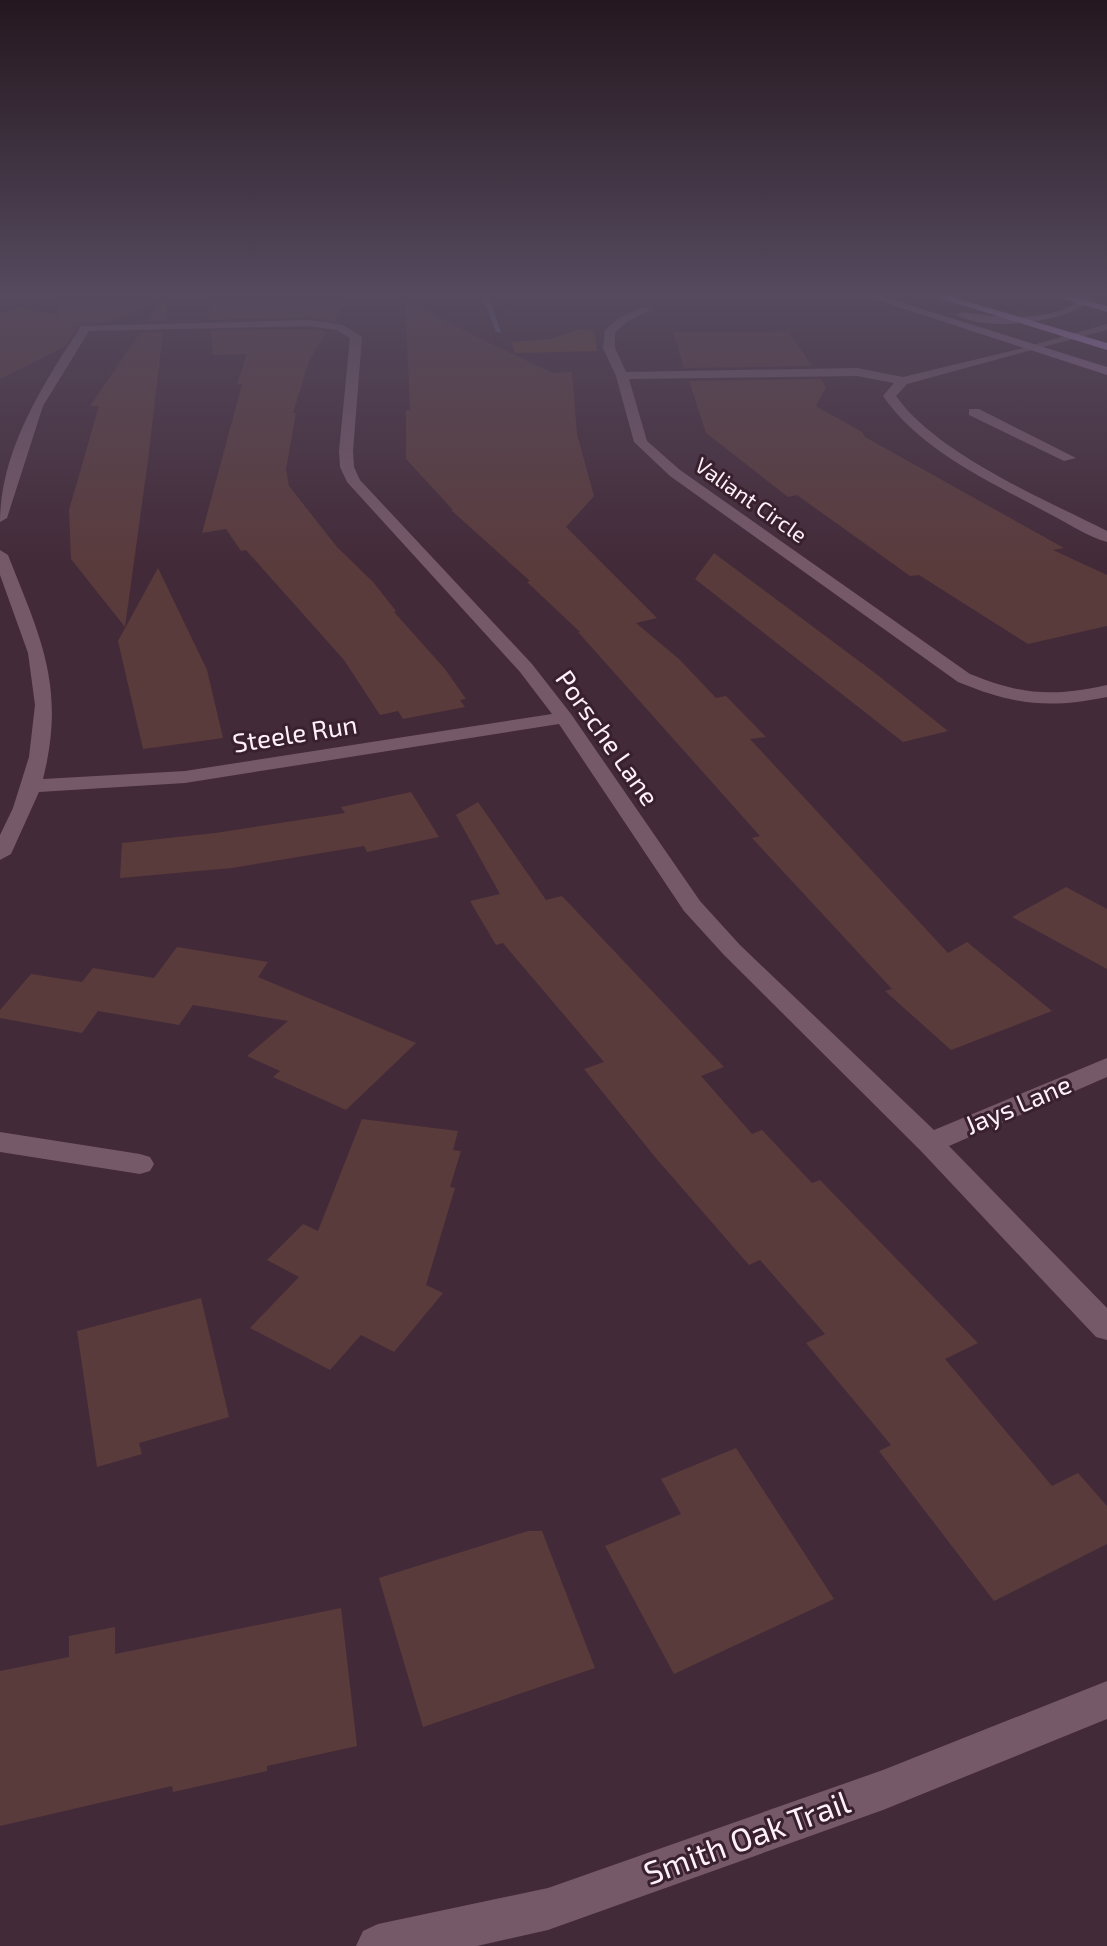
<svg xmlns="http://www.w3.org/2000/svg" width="1107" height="1946" font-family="'Exo 2',sans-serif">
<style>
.green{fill:#64412d}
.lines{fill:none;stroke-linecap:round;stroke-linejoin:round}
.stream{fill:#646993;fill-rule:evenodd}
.building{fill:#5a3b3c}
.service{fill:#765969;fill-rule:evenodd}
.minor{fill:#765969;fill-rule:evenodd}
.tertiary{fill:#765969;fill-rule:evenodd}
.secondary{fill:#8e6b8e;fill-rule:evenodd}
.motorway{fill:#c596e3;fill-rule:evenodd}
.labels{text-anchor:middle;stroke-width:6;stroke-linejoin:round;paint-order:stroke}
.far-street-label{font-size:22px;fill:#fef0f8;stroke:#39202e}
.street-label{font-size:26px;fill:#fef0f8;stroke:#39202e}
.near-street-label{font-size:32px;fill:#fef0f8;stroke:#39202e}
</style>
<rect width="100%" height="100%" fill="#432a38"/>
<!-- green -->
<path class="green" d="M 580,329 L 594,331 L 597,351 L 515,353 L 511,342 L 550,339 Z"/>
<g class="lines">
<!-- stream -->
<path class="stream" d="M 482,294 L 488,294 L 501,333 L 496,332 Z"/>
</g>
<!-- building -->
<g class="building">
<path d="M 147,294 L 168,294 L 165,321 L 148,321 L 166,295 L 112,322 L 81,323 L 64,347 L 0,379 L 0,314 L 19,308 L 59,315 L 58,300 Z"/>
<path d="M 286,299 L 347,300 L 334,321 L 309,317 L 210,320 L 209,301 Z"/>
<path d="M 405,302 L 552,373 L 572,372 L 577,434 L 594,496 L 566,527 L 657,618 L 636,623 L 679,659 L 716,698 L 726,696 L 766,737 L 750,739 L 948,953 L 967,942 L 1052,1011 L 951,1050 L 885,991 L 892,989 L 752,838 L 760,836 L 578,632 L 580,632 L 527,582 L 530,581 L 451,510 L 453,510 L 406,459 L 406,410 L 410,410 Z"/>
<path d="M 309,329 L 327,332 L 310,358 L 293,413 L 296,413 L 286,469 L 289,486 L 337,547 L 373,582 L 396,611 L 394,612 L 445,669 L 466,699 L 460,700 L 465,707 L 403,719 L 398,711 L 380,715 L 344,660 L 246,550 L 241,551 L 226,529 L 202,533 L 242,384 L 237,384 L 247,354 L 213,355 L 211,331 Z"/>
<path d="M 788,331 L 812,366 L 684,368 L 673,332 Z"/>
<path d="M 163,332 L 148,460 L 125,627 L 71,559 L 69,510 L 99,406 L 90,406 L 140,333 Z"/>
<path d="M 821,379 L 826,387 L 816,406 L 862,432 L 865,437 L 1064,548 L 1053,550 L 1107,575 L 1107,626 L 1028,644 L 919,575 L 910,576 L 797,495 L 788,497 L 706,433 L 689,381 Z"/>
<path d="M 714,553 L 875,673 L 948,731 L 903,742 L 695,579 Z"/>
<path d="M 158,568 L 207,670 L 223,738 L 143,749 L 118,641 Z"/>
<path d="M 411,792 L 439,837 L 367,852 L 364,846 L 232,868 L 120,878 L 122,843 L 215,833 L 345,813 L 341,807 Z"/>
<path d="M 478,802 L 546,900 L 562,896 L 724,1067 L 701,1076 L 752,1134 L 762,1130 L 812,1183 L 820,1180 L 978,1343 L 945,1359 L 1052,1486 L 1078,1473 L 1107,1506 L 1107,1544 L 994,1601 L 879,1451 L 891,1445 L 806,1343 L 825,1334 L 760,1260 L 749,1265 L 655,1157 L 584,1069 L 604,1062 L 503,943 L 496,945 L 470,901 L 500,894 L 456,815 Z"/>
<path d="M 1066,887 L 1107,909 L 1107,969 L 1012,917 Z"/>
<path d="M 177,947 L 268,962 L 258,977 L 416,1043 L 346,1110 L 273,1077 L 280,1071 L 247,1056 L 288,1021 L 193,1005 L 179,1025 L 98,1011 L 82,1033 L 0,1018 L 0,1010 L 31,974 L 82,982 L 93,968 L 154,978 Z"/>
<path d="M 362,1119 L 458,1131 L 453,1150 L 461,1151 L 450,1187 L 455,1188 L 426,1285 L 443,1293 L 394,1352 L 361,1335 L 330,1370 L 250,1328 L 299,1277 L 267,1260 L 303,1224 L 318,1231 Z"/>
<path d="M 201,1298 L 229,1417 L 139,1443 L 142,1454 L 97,1467 L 77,1331 Z"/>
<path d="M 736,1448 L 834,1599 L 674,1674 L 605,1546 L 681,1514 L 661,1479 Z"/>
<path d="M 528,1531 L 542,1531 L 595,1668 L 423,1727 L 379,1578 Z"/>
<path d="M 341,1608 L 357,1746 L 267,1766 L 267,1771 L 173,1792 L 172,1786 L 0,1826 L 0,1671 L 69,1657 L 69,1636 L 115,1627 L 115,1654 Z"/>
</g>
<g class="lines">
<!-- service -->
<path class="service" d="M 969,409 L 979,409 L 1076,458 L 1064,461 L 969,415 Z"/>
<!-- minor -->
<g class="minor">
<path d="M 643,307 L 652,309 L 627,322 L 615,333 L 615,348 L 626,372 L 857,368 L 903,377 L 1032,346 L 1032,350 L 907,384 L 896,396 C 937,454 1044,499 1107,531 L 1107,542 C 1086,536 1066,522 1046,512 C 989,481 921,451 883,396 L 894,383 L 857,376 L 629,379 L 647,441 L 680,470 L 970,674 C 1022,695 1052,697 1107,685 L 1107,697 C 1048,709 1014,705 958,682 L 670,476 L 634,442 L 616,376 L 603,348 L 605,330 L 619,318 Z"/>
<path d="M 309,320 L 343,325 L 362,337 L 353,451 L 354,467 L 360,480 L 532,664 L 571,714 L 700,901 L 740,945 L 934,1130 L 1107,1058 L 1107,1077 L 949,1146 L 1107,1308 L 1107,1340 L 1096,1337 L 920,1150 L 724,955 L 684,911 L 559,724 L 185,783 L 39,792 L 11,854 L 0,860 L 0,835 L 13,808 L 29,757 L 35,705 L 28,653 L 0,575 L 0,550 L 8,555 C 41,639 66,687 43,779 L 185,771 L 552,714 L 520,672 L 347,482 L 340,467 L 339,451 L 350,338 L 336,330 L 309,326 L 89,331 L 43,406 L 7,518 L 0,522 C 0,451 43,384 81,326 Z"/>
<path d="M 0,1132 L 140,1154 L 150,1157 L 154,1164 L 150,1171 L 140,1174 L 0,1152 Z"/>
<path d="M 1107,1681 L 1107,1719 L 883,1810 L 548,1930 L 477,1946 L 356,1946 L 363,1931 L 378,1924 L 548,1888 L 883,1770 Z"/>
</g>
<!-- tertiary -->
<path class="tertiary" d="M 1107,324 L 1107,330 L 1028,351 L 1022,348 Z"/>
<!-- secondary -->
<g class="secondary">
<path d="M 859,294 L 874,294 L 1107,367 L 1107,375 Z"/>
<path d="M 1077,294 L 1088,294 L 1092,299 C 1069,323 984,332 957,315 L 962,312 C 999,317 1050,324 1081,299 Z"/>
</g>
<!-- motorway -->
<g class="motorway">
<path d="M 926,294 L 942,294 L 1107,343 L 1107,350 Z"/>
<path d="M 1047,294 L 1063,294 L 1107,306 L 1107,312 Z"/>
</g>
</g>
<!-- sky -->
<linearGradient id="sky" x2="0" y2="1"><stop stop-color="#25171f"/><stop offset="0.52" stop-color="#554a5e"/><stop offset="1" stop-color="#554a5e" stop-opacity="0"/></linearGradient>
<rect width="1107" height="566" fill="url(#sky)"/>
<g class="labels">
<!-- far-street labels -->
<g class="far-street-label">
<text transform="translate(751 500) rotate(35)" y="8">Valiant Circle</text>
</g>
<!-- street labels -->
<g class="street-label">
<text transform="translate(295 734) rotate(-9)" y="9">Steele Run</text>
<text transform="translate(607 738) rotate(55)" y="9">Porsche Lane</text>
<text transform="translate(1018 1105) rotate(-23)" y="9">Jays Lane</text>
</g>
<!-- near-street labels -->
<g class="near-street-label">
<text transform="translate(747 1838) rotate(-20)" y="11">Smith Oak Trail</text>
</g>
</g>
</svg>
